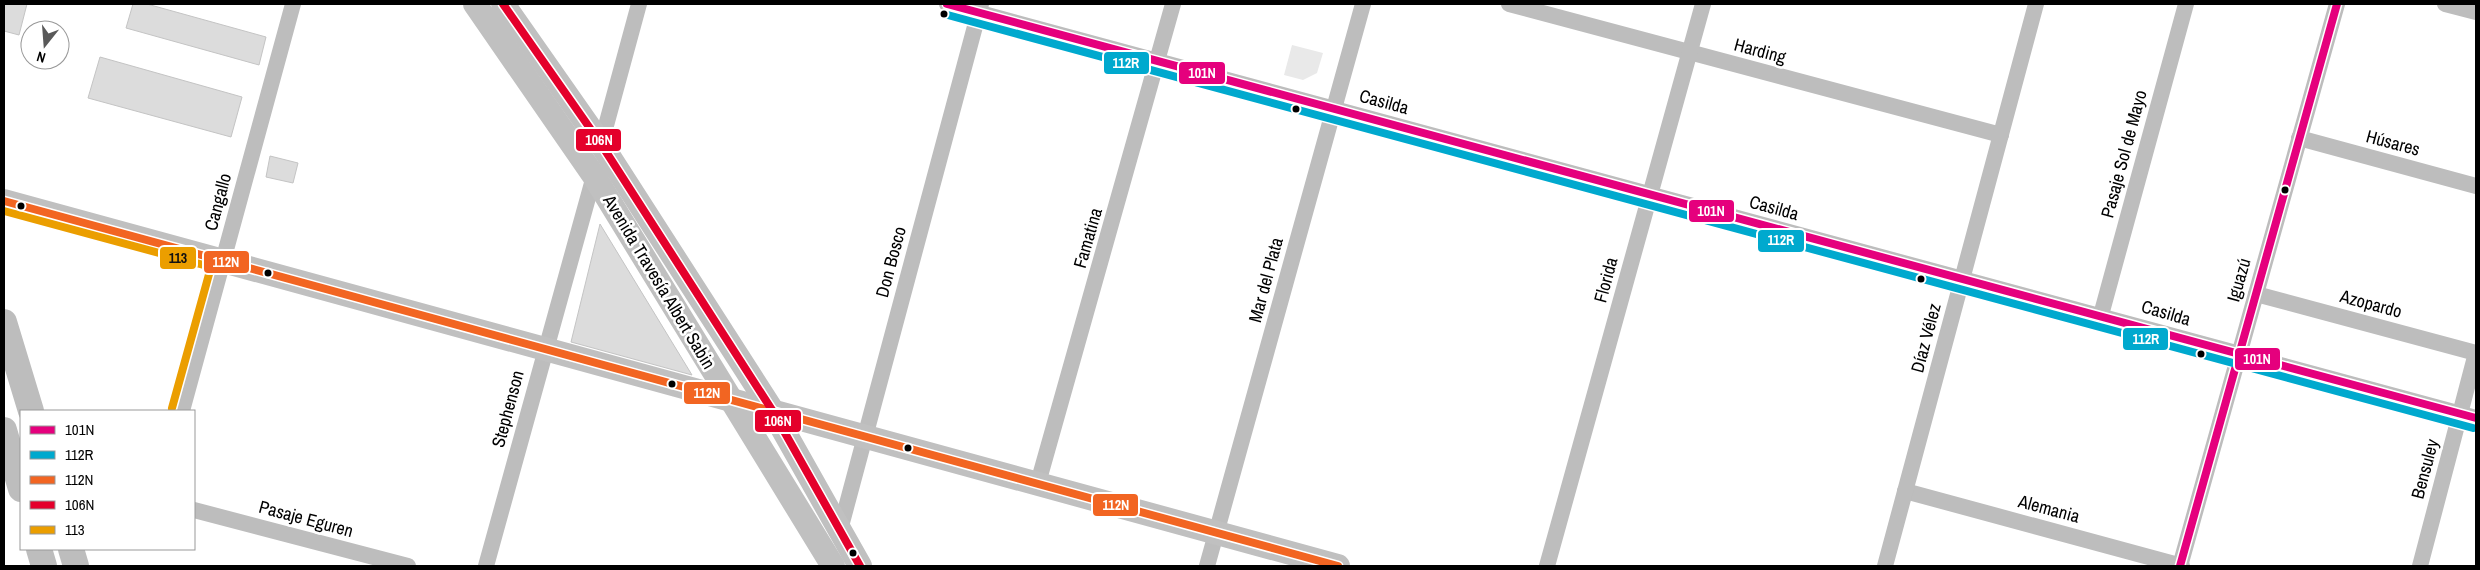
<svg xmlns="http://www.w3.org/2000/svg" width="2480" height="570" font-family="'Archivo Narrow',sans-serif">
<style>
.green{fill:#e9e9e9}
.building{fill:#dcdcdc;stroke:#c4c4c4}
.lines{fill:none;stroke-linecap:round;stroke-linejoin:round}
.minor{stroke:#bdbdbd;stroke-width:16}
.secondary{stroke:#c0c0c0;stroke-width:24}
.primary{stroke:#bdbdbd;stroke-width:26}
.bus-1-casing{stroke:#fff;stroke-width:11}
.bus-2-casing{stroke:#fff;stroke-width:11}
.bus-3-casing{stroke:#fff;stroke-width:11}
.bus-4-casing{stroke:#fff;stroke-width:11}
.bus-5-casing{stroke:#fff;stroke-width:11}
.bus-1{stroke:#e5007d;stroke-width:8}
.bus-2{stroke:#00a9ce;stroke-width:8}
.bus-3{stroke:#f26522;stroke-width:8}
.bus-4{stroke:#e4002b;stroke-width:8}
.bus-5{stroke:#eb9e00;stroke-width:8}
.bus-dot{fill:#000;stroke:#fff;stroke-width:2}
.labels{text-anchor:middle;stroke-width:5;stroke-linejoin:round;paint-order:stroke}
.street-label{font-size:18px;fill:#000;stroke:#fff}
.line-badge{stroke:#fff;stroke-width:2}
.badge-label{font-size:14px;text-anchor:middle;font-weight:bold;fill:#fff}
.pale-badge-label{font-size:14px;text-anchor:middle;font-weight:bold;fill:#111}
</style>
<rect width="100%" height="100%" fill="#fff"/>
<!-- green -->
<path class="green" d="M 1292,45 L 1323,53 L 1317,73 L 1303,80 L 1284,75 Z"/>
<!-- building -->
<g class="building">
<path d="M 4,4 L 27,4 L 19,35 L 4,31 Z"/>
<path d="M 133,4 L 147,4 L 266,37 L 259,65 L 126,28 Z"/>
<path d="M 100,57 L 242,97 L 231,137 L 88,98 Z"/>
<path d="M 270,156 L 298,163 L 293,183 L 266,177 Z"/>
<path d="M 600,224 L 692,375 L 571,342 Z"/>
</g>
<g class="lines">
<!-- minor -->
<g class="minor">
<path d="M 947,4 L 2476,418"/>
<path d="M 1509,4 L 2001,135"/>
<path d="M 2445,4 L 2476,12"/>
<path d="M 2299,138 L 2476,186"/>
<path d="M 601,144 L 639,4"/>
<path d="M 2256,294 L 2476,353"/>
<path d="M 2101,315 L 2186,4"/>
<path d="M 182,411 L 293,4"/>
<path d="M 1038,483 L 1173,4"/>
<path d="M 1905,491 L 2182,566"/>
<path d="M 194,510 L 408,566"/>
<path d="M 840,530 L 981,4"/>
<path d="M 486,566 L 594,176"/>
<path d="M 1207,566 L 1363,4"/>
<path d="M 1547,566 L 1703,4"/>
<path d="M 1885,566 L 2036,4"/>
<path d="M 2180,566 L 2337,4"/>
<path d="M 2420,566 L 2476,353"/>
</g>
<!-- secondary -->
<g class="secondary">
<path d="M 475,4 L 594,176 L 833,566"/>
<path d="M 503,4 L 601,144 L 772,410 L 860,566"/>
<path d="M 4,201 L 1338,566"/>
</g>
<!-- primary -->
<g class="primary">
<path d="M 4,322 L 31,411"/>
<path d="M 4,430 L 21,489"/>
<path d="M 39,549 L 44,566"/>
<path d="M 71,549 L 76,566"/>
</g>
<defs>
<g id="bus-1">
<path d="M 947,4 L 2476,418"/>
<path d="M 2180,566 L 2337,4"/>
</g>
<path id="bus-2" d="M 944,14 L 2473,428"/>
<path id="bus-3" d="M 4,201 L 1338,566"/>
<path id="bus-4" d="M 503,4 L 601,144 L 772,410 L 860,566"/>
<path id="bus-5" d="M 4,211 L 211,267 L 172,408"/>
</defs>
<!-- bus-1 casing -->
<use href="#bus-1" class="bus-1-casing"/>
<!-- bus-2 casing -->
<use href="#bus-2" class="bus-2-casing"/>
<!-- bus-3 casing -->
<use href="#bus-3" class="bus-3-casing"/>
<!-- bus-4 casing -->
<use href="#bus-4" class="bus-4-casing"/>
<!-- bus-5 casing -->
<use href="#bus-5" class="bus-5-casing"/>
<!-- bus-1 -->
<use href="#bus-1" class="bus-1"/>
<!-- bus-2 -->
<use href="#bus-2" class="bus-2"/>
<!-- bus-3 -->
<use href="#bus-3" class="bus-3"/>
<!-- bus-4 -->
<use href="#bus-4" class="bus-4"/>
<!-- bus-5 -->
<use href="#bus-5" class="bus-5"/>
</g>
<!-- markers -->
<g class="bus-dot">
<circle cx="944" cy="14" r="4.5"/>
<circle cx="1296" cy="109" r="4.5"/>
<circle cx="2285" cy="190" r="4.5"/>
<circle cx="21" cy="206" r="4.5"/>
<circle cx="268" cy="273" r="4.5"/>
<circle cx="1921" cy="279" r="4.5"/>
<circle cx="2201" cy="354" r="4.5"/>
<circle cx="672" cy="384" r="4.5"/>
<circle cx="908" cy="448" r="4.5"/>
<circle cx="853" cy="553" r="4.5"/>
</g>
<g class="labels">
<!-- street labels -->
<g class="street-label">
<text transform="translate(1760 51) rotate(15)" y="6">Harding</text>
<text transform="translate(1384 102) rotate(15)" y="6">Casilda</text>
<text transform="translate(2393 143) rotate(15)" y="6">Húsares</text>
<text transform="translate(2124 154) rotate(-75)" y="6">Pasaje Sol de Mayo</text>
<text transform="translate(218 202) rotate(-75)" y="6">Cangallo</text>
<text transform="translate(1774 208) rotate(15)" y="6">Casilda</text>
<text transform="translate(1088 238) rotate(-74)" y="6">Famatina</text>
<text transform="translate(891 262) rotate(-75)" y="6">Don Bosco</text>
<text transform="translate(1266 280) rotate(-75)" y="6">Mar del Plata</text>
<text transform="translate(1606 280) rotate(-75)" y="6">Florida</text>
<text transform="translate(2239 280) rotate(-74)" y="6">Iguazú</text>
<text transform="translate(659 282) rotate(59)" y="6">Avenida Travesía Albert Sabin</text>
<text transform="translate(2371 304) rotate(15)" y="6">Azopardo</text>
<text transform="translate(2166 313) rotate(16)" y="6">Casilda</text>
<text transform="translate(1926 338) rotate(-75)" y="6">Díaz Vélez</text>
<text transform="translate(508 409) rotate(-75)" y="6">Stephenson</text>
<text transform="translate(2425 469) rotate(-75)" y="6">Bensuley</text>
<text transform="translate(2049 509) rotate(15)" y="6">Alemania</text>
<text transform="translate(306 519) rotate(15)" y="6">Pasaje Eguren</text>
</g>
</g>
<g class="line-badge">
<rect x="1103" y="51" width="47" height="24" rx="5" fill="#00a9ce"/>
<rect x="1178" y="61" width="48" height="24" rx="5" fill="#e5007d"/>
<rect x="575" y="128" width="47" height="24" rx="5" fill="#e4002b"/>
<rect x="1688" y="199" width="47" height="24" rx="5" fill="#e5007d"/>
<rect x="1757" y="229" width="48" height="24" rx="5" fill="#00a9ce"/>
<rect x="159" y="246" width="38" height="24" rx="5" fill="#eb9e00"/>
<rect x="203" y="250" width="47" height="24" rx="5" fill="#f26522"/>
<rect x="2122" y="327" width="47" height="24" rx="5" fill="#00a9ce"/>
<rect x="2234" y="347" width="47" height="24" rx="5" fill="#e5007d"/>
<rect x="683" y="381" width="48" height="24" rx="5" fill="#f26522"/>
<rect x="754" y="409" width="48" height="24" rx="5" fill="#e4002b"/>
<rect x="1092" y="493" width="47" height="24" rx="5" fill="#f26522"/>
</g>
<g class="badge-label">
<text x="1126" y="68">112R</text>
<text x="1202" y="78">101N</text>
<text x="599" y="145">106N</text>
<text x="1711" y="216">101N</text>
<text x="1781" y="245">112R</text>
<text x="226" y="267">112N</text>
<text x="2146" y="344">112R</text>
<text x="2257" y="364">101N</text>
<text x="707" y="398">112N</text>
<text x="778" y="426">106N</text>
<text x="1116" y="510">112N</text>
</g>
<g class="pale-badge-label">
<text x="178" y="263">113</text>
</g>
<!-- border -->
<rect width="2480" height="570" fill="none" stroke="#000000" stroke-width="10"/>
<!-- legend -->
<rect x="20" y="410" width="175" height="140" fill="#ffffff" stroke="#999999"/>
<rect x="30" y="426" width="25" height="8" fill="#e5007d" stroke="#999999"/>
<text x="65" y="435" font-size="15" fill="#000000">101N</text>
<rect x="30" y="451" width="25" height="8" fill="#00a9ce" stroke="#999999"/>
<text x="65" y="460" font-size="15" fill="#000000">112R</text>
<rect x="30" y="476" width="25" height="8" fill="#f26522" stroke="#999999"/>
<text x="65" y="485" font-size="15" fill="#000000">112N</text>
<rect x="30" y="501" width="25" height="8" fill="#e4002b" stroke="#999999"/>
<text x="65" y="510" font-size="15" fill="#000000">106N</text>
<rect x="30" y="526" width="25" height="8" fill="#eb9e00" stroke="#999999"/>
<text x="65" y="535" font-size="15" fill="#000000">113</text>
<!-- north arrow -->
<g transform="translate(45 45) rotate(197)"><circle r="24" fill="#ffffff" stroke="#999999"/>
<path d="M0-4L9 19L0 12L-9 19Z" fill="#595959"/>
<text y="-8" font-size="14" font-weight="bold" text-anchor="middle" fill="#000000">N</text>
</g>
</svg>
